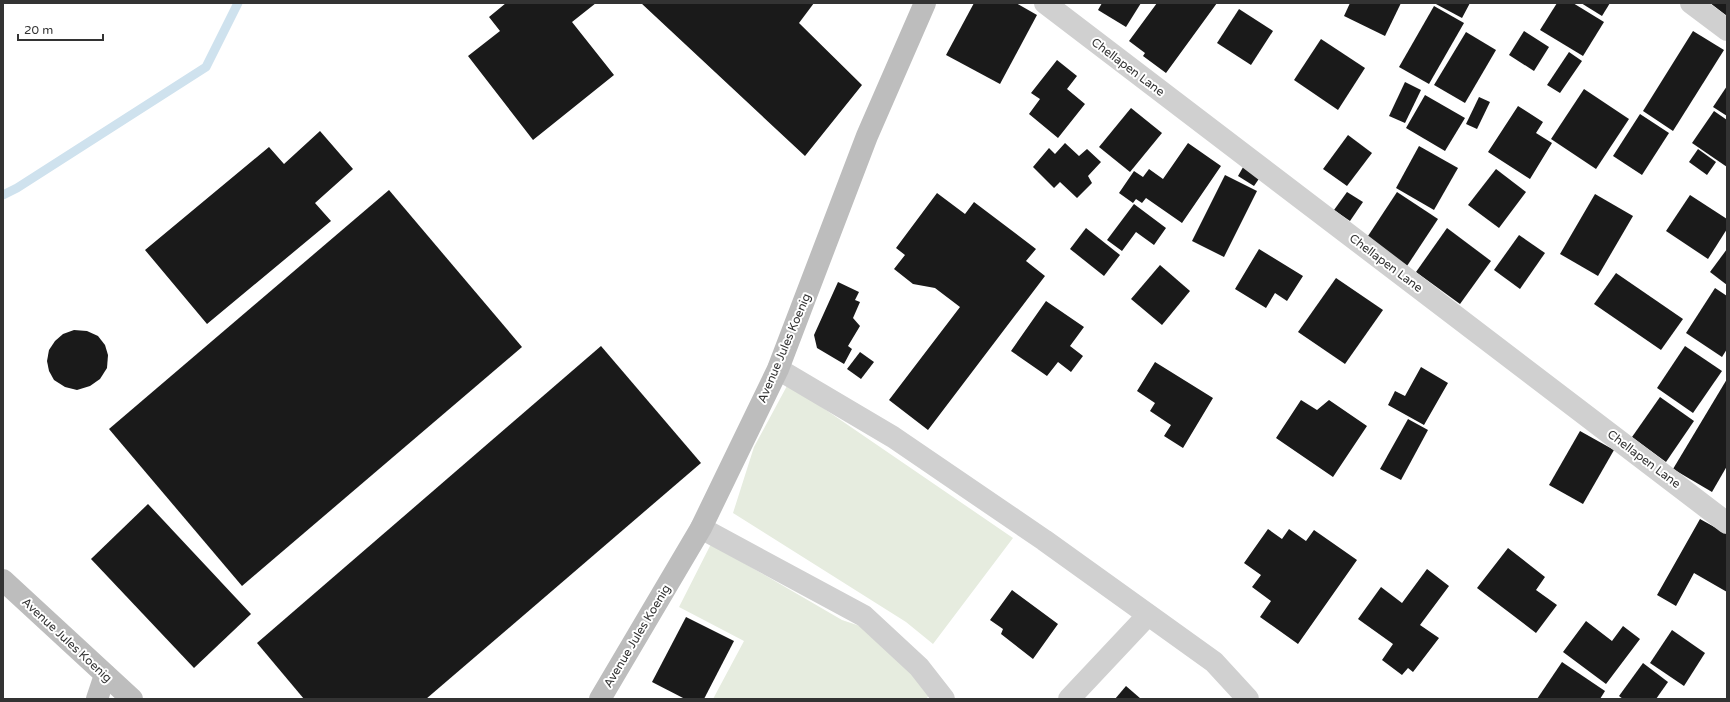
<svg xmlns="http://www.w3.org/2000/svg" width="1730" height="702" font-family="'Varela Round',sans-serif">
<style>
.green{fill:#e6ecdf}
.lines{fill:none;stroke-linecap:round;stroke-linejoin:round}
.stream{stroke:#cfe2ee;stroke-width:9}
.building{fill:#1a1a1a}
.street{stroke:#d0d0d0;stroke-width:22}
.secondary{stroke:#bdbdbd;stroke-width:22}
.labels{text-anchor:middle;stroke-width:4;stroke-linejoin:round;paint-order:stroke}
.street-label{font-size:12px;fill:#333;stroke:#fff}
</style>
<rect width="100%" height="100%" fill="#fff"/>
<!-- green -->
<g class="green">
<path d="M 788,384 L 1013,538 L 933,644 L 906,622 L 733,513 L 754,447 Z"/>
<path d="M 711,544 L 842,620 L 869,629 L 933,691 L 926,699 L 713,699 L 744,641 L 679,607 Z"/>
</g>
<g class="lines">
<!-- stream -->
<path class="stream" d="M 3,195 L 17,188 L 206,67 L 238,3"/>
</g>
<!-- building -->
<g class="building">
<path d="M 506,3 L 596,3 L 572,22 L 614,75 L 533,140 L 468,56 L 500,31 L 489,17 Z"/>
<path d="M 641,3 L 814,3 L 799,23 L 862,85 L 805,156 Z"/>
<path d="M 974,3 L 1016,3 L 1037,15 L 1000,84 L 946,55 Z"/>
<path d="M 1102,3 L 1141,3 L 1126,27 L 1098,10 Z"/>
<path d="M 1157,3 L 1217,3 L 1166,73 L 1143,56 L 1145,53 L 1129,41 Z"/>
<path d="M 1350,3 L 1401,3 L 1385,36 L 1344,16 Z"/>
<path d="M 1434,3 L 1470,3 L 1462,18 Z"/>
<path d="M 1557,3 L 1573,3 L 1604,22 L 1583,56 L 1540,30 Z"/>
<path d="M 1581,3 L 1610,3 L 1602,16 Z"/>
<path d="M 1710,3 L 1727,3 L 1727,16 Z"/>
<path d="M 1434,6 L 1464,23 L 1429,84 L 1399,67 Z"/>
<path d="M 1239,9 L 1273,31 L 1251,65 L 1217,43 Z"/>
<path d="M 1524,31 L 1549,47 L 1534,71 L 1509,55 Z"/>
<path d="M 1693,31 L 1724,50 L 1673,131 L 1643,111 Z"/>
<path d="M 1466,32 L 1496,50 L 1465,103 L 1434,85 Z"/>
<path d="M 1321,39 L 1365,68 L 1338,110 L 1294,80 Z"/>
<path d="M 1569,52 L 1582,61 L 1560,93 L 1547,85 Z"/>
<path d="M 1057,60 L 1077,76 L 1067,89 L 1085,104 L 1058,138 L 1029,114 L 1040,99 L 1031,93 Z"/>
<path d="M 1405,82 L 1421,90 L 1405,123 L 1389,116 Z"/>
<path d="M 1727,86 L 1727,116 L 1713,107 Z"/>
<path d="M 1584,89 L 1629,119 L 1596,169 L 1551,139 Z"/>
<path d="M 1425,95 L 1465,118 L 1445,151 L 1406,128 Z"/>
<path d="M 1479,97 L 1490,102 L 1477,129 L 1466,124 Z"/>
<path d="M 1518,106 L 1543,122 L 1536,133 L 1552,143 L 1530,179 L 1488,152 Z"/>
<path d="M 1131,108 L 1162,133 L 1130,172 L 1099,147 Z"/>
<path d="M 1714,111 L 1727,120 L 1727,167 L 1692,143 Z"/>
<path d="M 1640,114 L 1669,133 L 1642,175 L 1613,156 Z"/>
<path d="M 320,131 L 353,169 L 315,203 L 331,221 L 207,324 L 145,250 L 269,147 L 284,164 Z"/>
<path d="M 1348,135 L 1372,153 L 1347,186 L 1323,169 Z"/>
<path d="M 1065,143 L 1079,156 L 1087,149 L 1101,162 L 1088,176 L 1092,183 L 1077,198 L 1060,182 L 1054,188 L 1033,167 L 1049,148 L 1055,154 Z"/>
<path d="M 1188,143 L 1221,166 L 1182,223 L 1146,198 L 1142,203 L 1136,199 L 1133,203 L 1119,193 L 1134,171 L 1143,177 L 1149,169 L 1163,179 Z"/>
<path d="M 1419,146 L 1458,168 L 1434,210 L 1396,188 Z"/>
<path d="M 1698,149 L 1716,162 L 1707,175 L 1689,162 Z"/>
<path d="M 1246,162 L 1263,173 L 1254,186 L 1238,176 Z"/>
<path d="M 1496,169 L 1526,192 L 1499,228 L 1468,205 Z"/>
<path d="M 1225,175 L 1257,191 L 1224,257 L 1192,241 Z"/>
<path d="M 389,190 L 522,347 L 242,586 L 109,429 Z"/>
<path d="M 1347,192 L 1363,202 L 1350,221 L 1334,210 Z"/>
<path d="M 1397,192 L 1438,219 L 1407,266 L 1366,239 Z"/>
<path d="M 937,193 L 965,214 L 974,202 L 1036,249 L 1026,261 L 1045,276 L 928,430 L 889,400 L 960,307 L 935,288 L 913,284 L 894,269 L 905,255 L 896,248 Z"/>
<path d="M 1595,194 L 1633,216 L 1598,276 L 1560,254 Z"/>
<path d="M 1690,195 L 1727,219 L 1727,229 L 1708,259 L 1666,231 Z"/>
<path d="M 1134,204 L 1166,228 L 1154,245 L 1136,232 L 1122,251 L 1107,240 Z"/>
<path d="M 1086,228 L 1120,255 L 1104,276 L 1070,249 Z"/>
<path d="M 1447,228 L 1491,261 L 1460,304 L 1416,272 Z"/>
<path d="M 1519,235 L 1545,253 L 1520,289 L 1494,270 Z"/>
<path d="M 1259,249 L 1303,276 L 1287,301 L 1275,293 L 1266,308 L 1235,289 Z"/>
<path d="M 1727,249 L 1727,285 L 1710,272 Z"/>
<path d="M 1160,265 L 1190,291 L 1162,325 L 1131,299 Z"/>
<path d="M 1616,273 L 1683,319 L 1661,350 L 1594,304 Z"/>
<path d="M 1336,278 L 1383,310 L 1345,364 L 1298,332 Z"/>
<path d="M 838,282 L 859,292 L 855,300 L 860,302 L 853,318 L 860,326 L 848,346 L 852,349 L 844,364 L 817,348 L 814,335 Z"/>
<path d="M 1715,288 L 1727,296 L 1727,349 L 1722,357 L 1686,333 Z"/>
<path d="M 1046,301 L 1084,327 L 1070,346 L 1083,356 L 1071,372 L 1058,362 L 1047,376 L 1011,351 Z"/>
<path d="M 74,330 L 87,331 L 98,336 L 105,345 L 108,355 L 107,368 L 100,379 L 90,386 L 77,390 L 65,387 L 54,380 L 49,371 L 47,361 L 49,350 L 55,341 L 63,334 Z"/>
<path d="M 601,346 L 701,463 L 426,699 L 304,699 L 257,643 Z"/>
<path d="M 1685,346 L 1722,371 L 1693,413 L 1657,388 Z"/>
<path d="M 860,352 L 874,362 L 861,379 L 847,369 Z"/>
<path d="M 1155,362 L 1213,398 L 1183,448 L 1164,436 L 1171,425 L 1150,411 L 1155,403 L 1137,391 Z"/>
<path d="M 1421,367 L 1448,383 L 1424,425 L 1388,405 L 1395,391 L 1405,396 Z"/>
<path d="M 1727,379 L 1727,466 L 1712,492 L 1673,469 Z"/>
<path d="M 1660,397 L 1694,421 L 1666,462 L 1632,437 Z"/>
<path d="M 1301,400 L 1317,410 L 1329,400 L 1367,426 L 1333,477 L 1276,438 Z"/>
<path d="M 1408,419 L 1428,430 L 1401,480 L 1380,469 Z"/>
<path d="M 1580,431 L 1614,450 L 1583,504 L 1549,485 Z"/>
<path d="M 148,504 L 251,614 L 194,668 L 91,559 Z"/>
<path d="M 1700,519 L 1727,534 L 1727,592 L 1694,573 L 1676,606 L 1657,595 Z"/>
<path d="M 1268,529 L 1282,539 L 1289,529 L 1306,541 L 1314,530 L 1357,560 L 1298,644 L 1260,617 L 1271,601 L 1252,587 L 1261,575 L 1244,563 Z"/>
<path d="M 1508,548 L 1545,577 L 1536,590 L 1557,605 L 1536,633 L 1477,588 Z"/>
<path d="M 1427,569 L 1449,586 L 1420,625 L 1439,638 L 1413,672 L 1408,668 L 1402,675 L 1382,660 L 1393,644 L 1358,619 L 1381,587 L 1402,603 Z"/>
<path d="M 1012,590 L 1058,624 L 1033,659 L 1001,634 L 1003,629 L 990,620 Z"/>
<path d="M 686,617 L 734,641 L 704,699 L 685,699 L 652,682 Z"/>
<path d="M 1586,621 L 1612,641 L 1623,626 L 1640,639 L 1606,684 L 1563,652 Z"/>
<path d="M 1672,630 L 1705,653 L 1684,686 L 1650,663 Z"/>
<path d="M 1562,662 L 1605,691 L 1600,699 L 1537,699 Z"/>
<path d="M 1643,663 L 1668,682 L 1656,699 L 1623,699 L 1619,696 Z"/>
<path d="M 1126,686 L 1141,699 L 1115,699 Z"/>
</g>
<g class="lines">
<!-- street -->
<g class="street">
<path d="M 1045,3 L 1727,523"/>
<path d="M 1691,3 L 1727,30"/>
<path d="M 778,369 L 893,437 L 1044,540 L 1214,662 L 1248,699"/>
<path d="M 701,528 L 864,616 L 919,667 L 944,699"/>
<path d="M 1069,699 L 1148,615"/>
</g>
<!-- secondary -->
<g class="secondary">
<path d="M 3,580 L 132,699"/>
<path d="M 97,699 L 105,675"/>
<path d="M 600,699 L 701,528 L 778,369 L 867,136 L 925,3"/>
</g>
</g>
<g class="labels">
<!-- street labels -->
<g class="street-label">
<text transform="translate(1128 67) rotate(37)" y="4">Chellapen Lane</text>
<text transform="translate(1386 263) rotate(37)" y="4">Chellapen Lane</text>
<text transform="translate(784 348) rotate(-67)" y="4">Avenue Jules Koenig</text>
<text transform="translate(1644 459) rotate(37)" y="4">Chellapen Lane</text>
<text transform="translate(637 636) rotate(-59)" y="4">Avenue Jules Koenig</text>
<text transform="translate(67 640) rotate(43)" y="4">Avenue Jules Koenig</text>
</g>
</g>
<!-- border -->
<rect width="1730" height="702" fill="none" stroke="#333333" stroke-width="8"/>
<!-- scale -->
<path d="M18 34v6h85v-6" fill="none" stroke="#333333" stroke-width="2"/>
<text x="24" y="34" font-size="12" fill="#333333" stroke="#ffffff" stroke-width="3" paint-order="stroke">20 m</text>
</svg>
